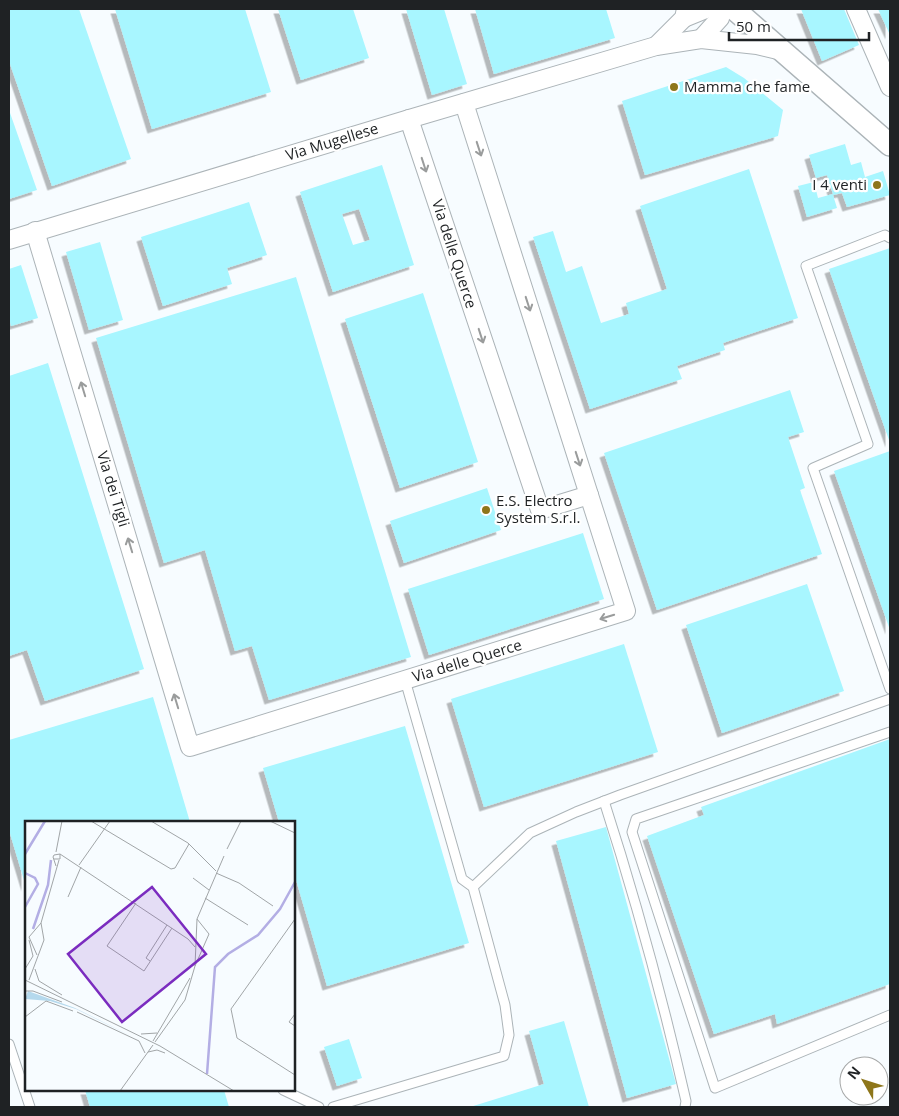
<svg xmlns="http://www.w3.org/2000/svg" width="899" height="1116" font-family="'Open Sans',sans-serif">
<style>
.building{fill:#a8f6ff;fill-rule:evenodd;filter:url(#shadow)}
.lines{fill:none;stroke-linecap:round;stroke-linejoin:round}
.service-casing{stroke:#acb4b8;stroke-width:11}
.minor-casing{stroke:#acb4b8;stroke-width:20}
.tertiary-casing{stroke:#acb4b8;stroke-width:24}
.service{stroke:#fff;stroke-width:9}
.minor{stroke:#fff;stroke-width:18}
.tertiary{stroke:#fff;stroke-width:21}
.oneway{stroke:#9a9c9c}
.poi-dot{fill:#8e761a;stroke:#fff;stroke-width:2}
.labels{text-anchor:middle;stroke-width:4.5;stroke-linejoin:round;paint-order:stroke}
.poi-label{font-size:15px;fill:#1f2224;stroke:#fff;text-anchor:start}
.street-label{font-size:15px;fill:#1f2224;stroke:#fff}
.inset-river{fill:none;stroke:#b3aee4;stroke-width:2.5}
.inset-road{fill:none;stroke:#a1a5a7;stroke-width:1}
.view{fill:#7b2cbf;fill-opacity:0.15;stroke:#7b2cbf;stroke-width:2.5}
.inset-edge{fill:none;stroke:#1f2224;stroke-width:2.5}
</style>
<defs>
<filter id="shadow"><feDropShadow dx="-4.5" dy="4.5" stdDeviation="0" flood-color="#0004"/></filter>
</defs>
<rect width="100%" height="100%" fill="#f7fcff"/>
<!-- building -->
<g class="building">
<path d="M 9,9 L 79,9 L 131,159 L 52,186 L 9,61 Z"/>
<path d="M 115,9 L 245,9 L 271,92 L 152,129 Z"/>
<path d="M 278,9 L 353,9 L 369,58 L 301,80 Z"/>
<path d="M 406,9 L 444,9 L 467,84 L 432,95 Z"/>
<path d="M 475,9 L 606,9 L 615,38 L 494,74 Z"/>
<path d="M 801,9 L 844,9 L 859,45 L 822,61 Z"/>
<path d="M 878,9 L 890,9 L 890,35 Z"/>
<path d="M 726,67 L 744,78 L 783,110 L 778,136 L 645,175 L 622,101 Z"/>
<path d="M 9,110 L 37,190 L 9,199 Z"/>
<path d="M 845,144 L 851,165 L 861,162 L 865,177 L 883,171 L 890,195 L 847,207 L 842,193 L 833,195 L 837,208 L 807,217 L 798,186 L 814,182 L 818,198 L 833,194 L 827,175 L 816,178 L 809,155 Z"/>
<path d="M 382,165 L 414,265 L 333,292 L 300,192 ZM 359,209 L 370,240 L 353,245 L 342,214 Z"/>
<path d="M 749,169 L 798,318 L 723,343 L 725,350 L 677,366 L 682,379 L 590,409 L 533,237 L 553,231 L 566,272 L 582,266 L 601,323 L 629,314 L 626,303 L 667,289 L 640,206 Z"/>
<path d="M 249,202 L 267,255 L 227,268 L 232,284 L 163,306 L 141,237 Z"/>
<path d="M 100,242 L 123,320 L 89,330 L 66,252 Z"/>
<path d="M 890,248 L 890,443 L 829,269 Z"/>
<path d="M 21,265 L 38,318 L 11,326 L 9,318 L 9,269 Z"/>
<path d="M 296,277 L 411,657 L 269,700 L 252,646 L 235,651 L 205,550 L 164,563 L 96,338 Z"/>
<path d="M 423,293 L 478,462 L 400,488 L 345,319 Z"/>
<path d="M 48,363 L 144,669 L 45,701 L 27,650 L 9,656 L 9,376 Z"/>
<path d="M 790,390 L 804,432 L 788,437 L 805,488 L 800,490 L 822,554 L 657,610 L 604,453 Z"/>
<path d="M 890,451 L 890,630 L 834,471 Z"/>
<path d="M 487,488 L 501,530 L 404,563 L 390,521 Z"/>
<path d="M 583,533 L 604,599 L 429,655 L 408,589 Z"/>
<path d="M 807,584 L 844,691 L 722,733 L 686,625 Z"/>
<path d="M 624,644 L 658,752 L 484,807 L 451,699 Z"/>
<path d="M 153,697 L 190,822 L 26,822 L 26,887 L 9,830 L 9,740 Z"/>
<path d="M 405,726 L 469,943 L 327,986 L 294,873 L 294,822 L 279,822 L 263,768 Z"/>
<path d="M 890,739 L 890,984 L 777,1024 L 775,1014 L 714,1034 L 647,836 L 704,815 L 701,807 Z"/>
<path d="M 606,827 L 676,1084 L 627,1098 L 556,841 Z"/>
<path d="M 564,1021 L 589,1107 L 470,1107 L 544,1084 L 529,1031 Z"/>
<path d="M 349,1039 L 362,1078 L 337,1086 L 324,1047 Z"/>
<path d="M 85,1090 L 224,1090 L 229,1107 L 90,1107 Z"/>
</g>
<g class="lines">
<defs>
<g id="service">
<path d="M 890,238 L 885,235 L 806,266 L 868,444 L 813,468 L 890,689"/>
<path d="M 405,680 L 462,879 L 473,887"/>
<path d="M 890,732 L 636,819 L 632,832 L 715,1088 L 890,1015"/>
<path d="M 604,801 C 636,900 663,1000 686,1101 L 685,1107"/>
<path d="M 9,1044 L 30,1107"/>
<path d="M 283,1090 L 319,1107"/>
<path d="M 333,1107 L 504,1056 L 509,1035 L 505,1005 L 473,887 L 530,833 L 576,812 L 620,795 L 890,699"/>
</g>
<g id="minor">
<path d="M 856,9 L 890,87"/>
<path d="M 684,18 L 706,9"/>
<path d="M 701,39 L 720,18 L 722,9"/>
<path d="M 656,46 L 684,18 L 686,9"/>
<path d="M 409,119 L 540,510 L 589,495"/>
<path d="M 35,231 L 190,747 L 626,611 L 464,103"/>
<path d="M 9,240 L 409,119 L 656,46 L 701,39 L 757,45 L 782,51"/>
</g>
<path id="tertiary" d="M 734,9 L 890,145"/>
</defs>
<!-- service casing -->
<use href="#service" class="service-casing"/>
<!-- minor casing -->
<use href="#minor" class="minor-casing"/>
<!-- tertiary casing -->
<use href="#tertiary" class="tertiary-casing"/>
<!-- service -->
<use href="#service" class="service"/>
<!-- minor -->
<use href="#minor" class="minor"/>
<!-- tertiary -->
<use href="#tertiary" class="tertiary"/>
</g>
<!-- one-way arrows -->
<defs><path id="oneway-shaft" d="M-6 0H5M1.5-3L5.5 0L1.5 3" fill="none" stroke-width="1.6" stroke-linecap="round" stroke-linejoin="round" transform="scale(1.25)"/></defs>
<g class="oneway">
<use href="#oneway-shaft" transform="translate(479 149) rotate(72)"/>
<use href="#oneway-shaft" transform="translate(424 165) rotate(72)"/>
<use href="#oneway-shaft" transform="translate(528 304) rotate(72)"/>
<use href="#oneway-shaft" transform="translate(481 336) rotate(72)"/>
<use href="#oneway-shaft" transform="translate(83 389) rotate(-107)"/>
<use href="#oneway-shaft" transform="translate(578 459) rotate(72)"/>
<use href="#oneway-shaft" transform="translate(130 545) rotate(-107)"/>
<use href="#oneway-shaft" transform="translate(607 617) rotate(163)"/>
<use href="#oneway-shaft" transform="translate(176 701) rotate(-107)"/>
</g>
<!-- markers -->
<g class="poi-dot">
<circle cx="674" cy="87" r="5"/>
<circle cx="877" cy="185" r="5"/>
<circle cx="486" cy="510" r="5"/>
</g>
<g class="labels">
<!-- poi labels -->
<g class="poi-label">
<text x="684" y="92">Mamma che fame</text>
<text x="867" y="190" text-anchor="end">I 4 venti</text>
<text x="496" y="506">E.S. Electro<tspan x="496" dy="17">System S.r.l.</tspan></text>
</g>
<!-- street labels -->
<g class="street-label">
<text transform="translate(332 142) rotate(-17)" y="5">Via Mugellese</text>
<text transform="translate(454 254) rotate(72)" y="5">Via delle Querce</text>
<text transform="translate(113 489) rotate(73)" y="5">Via dei Tigli</text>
<text transform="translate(467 661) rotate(-17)" y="5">Via delle Querce</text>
</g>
</g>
<!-- overview -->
<g transform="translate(25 821)">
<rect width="270" height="270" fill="#f7fcff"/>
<path d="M 3,170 L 50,187 L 106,215 L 51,188 L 25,180 L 0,178 Z" fill="#b5d9ed"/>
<path class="inset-river" d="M 0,33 L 20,0M 0,52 L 10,57 L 13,63 L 0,86M 8,108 L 23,64 L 26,39M 182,253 L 190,146 L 203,133 L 233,114 L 255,88 L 270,61"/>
<path class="inset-road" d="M 66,0 L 146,48 L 150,47 L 164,23M 126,0 L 163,22 L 191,50M 245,0 L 270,12M 202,28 L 216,0M 31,31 L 37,0M 35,33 L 163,118 L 170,126M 29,38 L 35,38 L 35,33 L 29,34 L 28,36 L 31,45M 54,44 L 85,0M 191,52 L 214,62 L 248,85M 168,57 L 184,69M 43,76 L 56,46M 180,77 L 223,104M 111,82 L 82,125 L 119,150 L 147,107M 270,98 L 206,188 L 212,217 L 270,254M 12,134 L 4,116 L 16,102M 125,140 L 121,137 L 142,104M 170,145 L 184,113 L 172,98M 0,148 L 8,135 L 4,119M 10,148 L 14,160 L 37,174M 0,159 L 135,225 L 209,270M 4,159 L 19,119 L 16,102 L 34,39M 0,170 L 8,170 L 37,181M 52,191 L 114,220 L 120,232M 270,193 L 264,201 L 270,205M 0,196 L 21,180 L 48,190M 116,213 L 132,212M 128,220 L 165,157M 130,221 L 160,179 L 170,145 L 172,98 L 199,35M 123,231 L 132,229 L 140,232M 95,270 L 128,224"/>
<path class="view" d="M 127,66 L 181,133 L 97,201 L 43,133 Z"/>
<rect width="270" height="270" class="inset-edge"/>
</g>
<!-- border -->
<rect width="899" height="1116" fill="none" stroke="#1f2224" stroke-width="20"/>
<!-- north arrow -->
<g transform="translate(864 1081) rotate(309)"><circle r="24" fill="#ffffff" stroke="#a5a7a7"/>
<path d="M0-4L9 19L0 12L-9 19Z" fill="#8e761a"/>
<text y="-8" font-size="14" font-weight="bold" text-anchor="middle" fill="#1f2224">N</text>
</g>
<!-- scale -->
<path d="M729 32v8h140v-8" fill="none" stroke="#1f2224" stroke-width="2.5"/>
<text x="736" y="32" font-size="15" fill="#1f2224" stroke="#ffffff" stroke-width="4" paint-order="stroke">50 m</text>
</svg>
